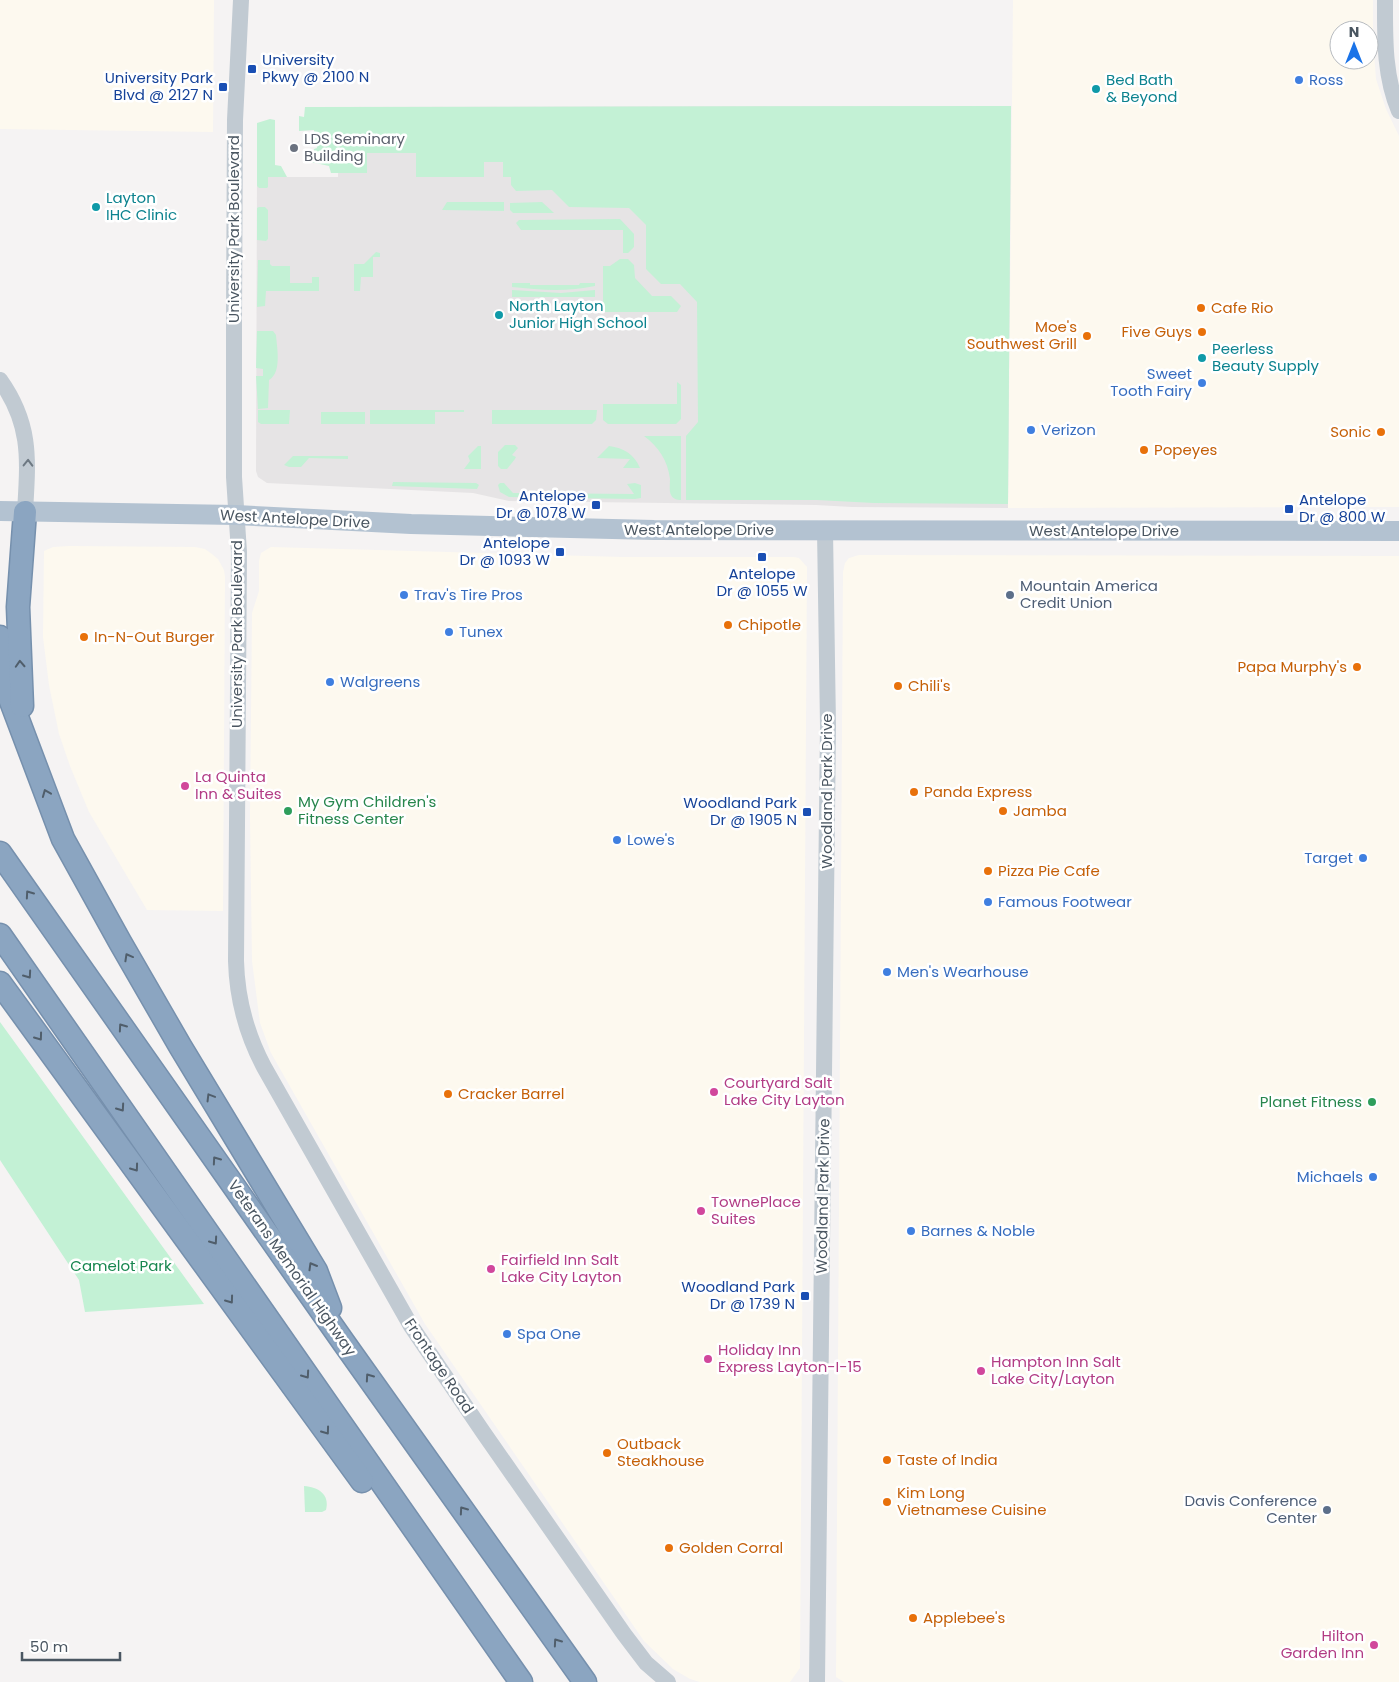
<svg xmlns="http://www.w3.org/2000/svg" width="1399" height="1682" font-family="Poppins,sans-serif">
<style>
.commercial{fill:#fdf9ef;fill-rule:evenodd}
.education{fill:#e6e4e5}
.green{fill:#c3f1d5}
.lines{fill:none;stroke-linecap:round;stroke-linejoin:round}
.motorway-casing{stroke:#7690ad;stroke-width:25}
.tertiary{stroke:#c1cad2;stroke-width:16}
.primary{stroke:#b3c2d1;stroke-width:20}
.motorway{stroke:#8ba5c1;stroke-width:22}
.oneway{stroke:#6e7983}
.oneway2{stroke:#505e6b}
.transit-dot{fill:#1a4fb4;stroke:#fff;stroke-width:2}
.shop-dot{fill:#3f7fe0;stroke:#fff;stroke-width:2}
.culture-dot{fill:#0f9aa8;stroke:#fff;stroke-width:2}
.worship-dot{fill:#6b7280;stroke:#fff;stroke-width:2}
.food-dot{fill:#e8710a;stroke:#fff;stroke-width:2}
.service-dot{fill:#5c6f8a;stroke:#fff;stroke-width:2}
.hotel-dot{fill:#d1479c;stroke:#fff;stroke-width:2}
.leisure-dot{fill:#2e9e5b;stroke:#fff;stroke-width:2}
.labels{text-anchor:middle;stroke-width:5;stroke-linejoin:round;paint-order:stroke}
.transit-label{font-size:15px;fill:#164399;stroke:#fff;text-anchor:end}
.culture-label{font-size:15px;fill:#0d838f;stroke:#fff;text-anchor:start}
.shop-label{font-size:15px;fill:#366cbe;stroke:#fff;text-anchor:start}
.worship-label{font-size:15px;fill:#5b616d;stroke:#fff;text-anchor:start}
.street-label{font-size:15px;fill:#4a5661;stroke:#fff}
.food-label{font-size:15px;fill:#c56008;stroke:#fff;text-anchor:start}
.service-label{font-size:15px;fill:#4e5e75;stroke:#fff;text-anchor:start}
.hotel-label{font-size:15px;fill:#b23c85;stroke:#fff;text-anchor:start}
.leisure-label{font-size:15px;fill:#27864d;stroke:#fff;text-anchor:start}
.park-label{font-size:15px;fill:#17864f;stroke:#fff}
</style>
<rect width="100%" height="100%" fill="#f5f3f3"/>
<!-- commercial -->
<g class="commercial">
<path d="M 0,0 L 214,0 L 213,132 L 0,129 Z"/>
<path d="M 1013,0 L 1373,0 L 1373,40 L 1376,79 L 1386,109 L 1399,136 L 1399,507 L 1008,508 ZM 1339,30 L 1369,30 L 1369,60 L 1339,60 Z"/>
<path d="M 69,546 L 195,547 L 205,549 L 212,554 L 218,559 L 224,570 L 225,577 L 223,911 L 147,910 L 89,812 L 70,766 L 59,734 L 49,685 L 43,637 L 44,551 L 53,547 Z"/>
<path d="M 271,547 L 622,557 L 794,557 L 799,558 L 807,567 L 800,1668 L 790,1682 L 700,1682 L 690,1679 L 673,1669 L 644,1641 L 425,1324 L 271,1053 L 260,1023 L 252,961 L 250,817 L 252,613 L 259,591 L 259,561 L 261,553 Z"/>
<path d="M 859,555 L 1399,556 L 1399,1682 L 844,1682 L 836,1677 L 843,572 L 845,563 L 849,558 Z"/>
</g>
<!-- education -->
<path class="education" d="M 1011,106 L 1008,508 L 852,507 L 816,505 L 509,501 L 473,493 L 267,483 L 258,477 L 256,471 L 257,177 L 338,177 L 339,107 Z"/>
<!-- green -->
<g class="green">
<path d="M 1011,106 L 1008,504 L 874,503 L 817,500 L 686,500 L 686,436 L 698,422 L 697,302 L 680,284 L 661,284 L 646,269 L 646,225 L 629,208 L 569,207 L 552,190 L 516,191 L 511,185 L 511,177 L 503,177 L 503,162 L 484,162 L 484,177 L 416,177 L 416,153 L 367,153 L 367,173 L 331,173 L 329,166 L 311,162 L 311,158 L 314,158 L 314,149 L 317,148 L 316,141 L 314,141 L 314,130 L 299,131 L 299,116 L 304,117 L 305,107 Z"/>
<path d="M 270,119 L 275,120 L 275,165 L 281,166 L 287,177 L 268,177 L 268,187 L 267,188 L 259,188 L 257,186 L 257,123 Z"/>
<path d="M 447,202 L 504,202 L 504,211 L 442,210 Z"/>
<path d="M 542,202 L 554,213 L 513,213 L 510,210 L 510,203 Z"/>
<path d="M 259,207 L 265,207 L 268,210 L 268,239 L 266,241 L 257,240 L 257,208 Z"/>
<path d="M 620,219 L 634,234 L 634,247 L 628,253 L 623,253 L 623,230 L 521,230 L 516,223 L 519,220 Z"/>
<path d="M 376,252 L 380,253 L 380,257 L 373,257 L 373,277 L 361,277 L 360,291 L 354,291 L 354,264 L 364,264 Z"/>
<path d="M 620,259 L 628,259 L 634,265 L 635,278 L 652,296 L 671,296 L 681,306 L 677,312 L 603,312 L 603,266 L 610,266 Z"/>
<path d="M 258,260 L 270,260 L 270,264 L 272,266 L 290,266 L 290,283 L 312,283 L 312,277 L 319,277 L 319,291 L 266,291 L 265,306 L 257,307 Z"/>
<path d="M 512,283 L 530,283 L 530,285 L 579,285 L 580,283 L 595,283 L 595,286 C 567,292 540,290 512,287 Z"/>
<path d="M 512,290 L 561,293 L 595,290 L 595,297 L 512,297 Z"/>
<path d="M 257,331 L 273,331 L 276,335 C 277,348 282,373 269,380 L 268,408 L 258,409 L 256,376 L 263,376 L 263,369 L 256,368 Z"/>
<path d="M 677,382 L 681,385 L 681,419 L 676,424 L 608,424 L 603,420 L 603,404 L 677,404 Z"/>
<path d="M 258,410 L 290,410 L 289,424 L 261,424 L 258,422 Z"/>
<path d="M 370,410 L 464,410 L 464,412 L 435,412 L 435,424 L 370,424 Z"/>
<path d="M 492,410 L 597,410 L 596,420 L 592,424 L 492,424 Z"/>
<rect x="321" y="412" width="44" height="12"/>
<path d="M 644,436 L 681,436 L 681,500 C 677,500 673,499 671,495 C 669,491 670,484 670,479 C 668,461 658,446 644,436 Z"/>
<path d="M 505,445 L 515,445 L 518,448 L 512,455 L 516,457 L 515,459 L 507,469 L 501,469 L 498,466 L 498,452 Z"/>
<path d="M 478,446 L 481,446 L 481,469 L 464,469 L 470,461 L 468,456 Z"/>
<path d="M 609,446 C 624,448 634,454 640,468 L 623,468 L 630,459 L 597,458 Z"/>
<path d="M 293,456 L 348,456 L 348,459 L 309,458 L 301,467 L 289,467 L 284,465 Z"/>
<path d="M 393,482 L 476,483 L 479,485 L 477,489 L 392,486 Z"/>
<path d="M 500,483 L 504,483 L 513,493 L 634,494 L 627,484 L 635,483 L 641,485 L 641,498 L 635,499 L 509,497 L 500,492 L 498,485 Z"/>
<path d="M 0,1022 L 204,1304 L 85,1312 L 79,1280 L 0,1160 Z"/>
<path d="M 304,1486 C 318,1487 330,1494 326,1510 L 322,1512 L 305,1512 Z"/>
</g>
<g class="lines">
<defs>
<g id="motorway">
<path d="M 0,637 L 9,696 L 63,839 L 120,942 L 180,1046 L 316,1271 L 330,1308"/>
<path d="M 22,706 L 18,607 L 25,512"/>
<path d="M 0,853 L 344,1343 L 585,1682"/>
<path d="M 0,935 L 521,1682"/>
<path d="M 0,983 L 362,1481"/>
</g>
</defs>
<!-- motorway casing -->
<use href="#motorway" class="motorway-casing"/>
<!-- tertiary -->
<g class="tertiary">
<path d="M 241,0 L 235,120 L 234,321 L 234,477 L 239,552 L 236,961 C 237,999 246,1033 264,1067 L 411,1326 L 483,1432 L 624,1634 L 646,1663 L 668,1682"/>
<path d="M 1385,0 C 1385,38 1384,76 1399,111"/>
<path d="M 0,380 C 32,425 28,460 25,512"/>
<path d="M 817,1682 L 828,726 L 825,530"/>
</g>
<!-- primary -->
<path class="primary" d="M 0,511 L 236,515 L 411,524 L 654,530 L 1399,531"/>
<!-- motorway -->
<use href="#motorway" class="motorway"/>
</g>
<!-- one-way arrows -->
<defs><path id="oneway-chevron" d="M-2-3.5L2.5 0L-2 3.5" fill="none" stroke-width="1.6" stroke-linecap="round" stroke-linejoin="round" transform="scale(1.25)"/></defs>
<use class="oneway" href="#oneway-chevron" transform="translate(28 463) rotate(-89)"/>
<g class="oneway2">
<use href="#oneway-chevron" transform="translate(20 664) rotate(-93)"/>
<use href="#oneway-chevron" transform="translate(46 793) rotate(-112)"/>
<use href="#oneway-chevron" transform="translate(29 894) rotate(-125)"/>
<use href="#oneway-chevron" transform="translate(128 957) rotate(-119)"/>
<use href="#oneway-chevron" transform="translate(28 975) rotate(55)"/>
<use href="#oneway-chevron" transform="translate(122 1027) rotate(-125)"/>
<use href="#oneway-chevron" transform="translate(39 1037) rotate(54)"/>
<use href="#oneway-chevron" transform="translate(210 1097) rotate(-121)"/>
<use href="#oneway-chevron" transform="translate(121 1108) rotate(55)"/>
<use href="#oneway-chevron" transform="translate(216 1160) rotate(-125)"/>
<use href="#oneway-chevron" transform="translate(135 1168) rotate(54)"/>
<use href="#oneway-chevron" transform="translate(214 1241) rotate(55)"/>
<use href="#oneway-chevron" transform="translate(312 1266) rotate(-120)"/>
<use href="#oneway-chevron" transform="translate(230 1300) rotate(54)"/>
<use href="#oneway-chevron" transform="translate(306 1375) rotate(55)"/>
<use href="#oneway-chevron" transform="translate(369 1377) rotate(-125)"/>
<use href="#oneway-chevron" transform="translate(326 1431) rotate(54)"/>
<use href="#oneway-chevron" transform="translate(463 1510) rotate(-125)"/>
<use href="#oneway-chevron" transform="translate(557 1642) rotate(-125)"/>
</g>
<!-- markers -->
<g class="transit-dot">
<rect x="247" y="64" width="10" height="10" rx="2.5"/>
<rect x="218" y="82" width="10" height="10" rx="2.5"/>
<rect x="591" y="500" width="10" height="10" rx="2.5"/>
<rect x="1284" y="504" width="10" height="10" rx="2.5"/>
<rect x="555" y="547" width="10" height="10" rx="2.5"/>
<rect x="757" y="552" width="10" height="10" rx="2.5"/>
<rect x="802" y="807" width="10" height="10" rx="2.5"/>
<rect x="800" y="1291" width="10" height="10" rx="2.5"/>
</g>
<g class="shop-dot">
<circle cx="1299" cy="80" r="5"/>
<circle cx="1202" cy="383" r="5"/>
<circle cx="1031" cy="430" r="5"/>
<circle cx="404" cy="595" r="5"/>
<circle cx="449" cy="632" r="5"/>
<circle cx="330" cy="682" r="5"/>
<circle cx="617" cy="840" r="5"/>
<circle cx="1363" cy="858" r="5"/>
<circle cx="988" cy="902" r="5"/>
<circle cx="887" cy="972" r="5"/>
<circle cx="1373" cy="1177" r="5"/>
<circle cx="911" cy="1231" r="5"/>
<circle cx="507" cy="1334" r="5"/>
</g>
<g class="culture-dot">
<circle cx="1096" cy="89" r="5"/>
<circle cx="96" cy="207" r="5"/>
<circle cx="499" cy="315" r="5"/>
<circle cx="1202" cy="358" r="5"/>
</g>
<circle class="worship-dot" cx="294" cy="148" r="5"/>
<g class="food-dot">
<circle cx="1201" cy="308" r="5"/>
<circle cx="1202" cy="332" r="5"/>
<circle cx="1087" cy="336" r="5"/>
<circle cx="1381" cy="432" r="5"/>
<circle cx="1144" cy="450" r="5"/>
<circle cx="728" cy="625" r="5"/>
<circle cx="84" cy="637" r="5"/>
<circle cx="1357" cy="667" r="5"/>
<circle cx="898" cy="686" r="5"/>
<circle cx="914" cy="792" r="5"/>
<circle cx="1003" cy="811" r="5"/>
<circle cx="988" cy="871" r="5"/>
<circle cx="448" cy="1094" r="5"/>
<circle cx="607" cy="1453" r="5"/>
<circle cx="887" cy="1460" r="5"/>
<circle cx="887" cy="1502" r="5"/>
<circle cx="669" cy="1548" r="5"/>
<circle cx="913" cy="1618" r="5"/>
</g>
<g class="service-dot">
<circle cx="1010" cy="595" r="5"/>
<circle cx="1327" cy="1510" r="5"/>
</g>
<g class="hotel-dot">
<circle cx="185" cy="786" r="5"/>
<circle cx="714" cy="1092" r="5"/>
<circle cx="701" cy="1211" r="5"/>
<circle cx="491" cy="1269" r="5"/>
<circle cx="708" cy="1359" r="5"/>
<circle cx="981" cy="1371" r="5"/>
<circle cx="1374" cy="1645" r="5"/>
</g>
<g class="leisure-dot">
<circle cx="288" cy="811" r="5"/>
<circle cx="1372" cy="1102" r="5"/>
</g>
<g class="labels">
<!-- transit labels -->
<g class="transit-label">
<text x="262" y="65" text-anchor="start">University<tspan x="262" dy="17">Pkwy @ 2100 N</tspan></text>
<text x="213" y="83">University Park<tspan x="213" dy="17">Blvd @ 2127 N</tspan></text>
<text x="586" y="501">Antelope<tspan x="586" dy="17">Dr @ 1078 W</tspan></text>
<text x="1299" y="505" text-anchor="start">Antelope<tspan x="1299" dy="17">Dr @ 800 W</tspan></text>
<text x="550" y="548">Antelope<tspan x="550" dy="17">Dr @ 1093 W</tspan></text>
<text x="762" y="579" text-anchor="middle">Antelope<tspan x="762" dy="17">Dr @ 1055 W</tspan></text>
<text x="797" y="808">Woodland Park<tspan x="797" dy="17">Dr @ 1905 N</tspan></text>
<text x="795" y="1292">Woodland Park<tspan x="795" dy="17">Dr @ 1739 N</tspan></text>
</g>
<!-- culture labels -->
<g class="culture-label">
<text x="1106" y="85">Bed Bath<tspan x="1106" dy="17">&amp; Beyond</tspan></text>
<text x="106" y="203">Layton<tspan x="106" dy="17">IHC Clinic</tspan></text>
<text x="509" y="311">North Layton<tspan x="509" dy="17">Junior High School</tspan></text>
<text x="1212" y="354">Peerless<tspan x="1212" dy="17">Beauty Supply</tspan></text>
</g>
<!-- shop labels -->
<g class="shop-label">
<text x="1309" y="85">Ross</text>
<text x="1192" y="379" text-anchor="end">Sweet<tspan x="1192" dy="17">Tooth Fairy</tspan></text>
<text x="1041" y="435">Verizon</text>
<text x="414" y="600">Trav's Tire Pros</text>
<text x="459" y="637">Tunex</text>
<text x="340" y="687">Walgreens</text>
<text x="627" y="845">Lowe's</text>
<text x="1353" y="863" text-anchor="end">Target</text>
<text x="998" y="907">Famous Footwear</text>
<text x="897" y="977">Men's Wearhouse</text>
<text x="1363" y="1182" text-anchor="end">Michaels</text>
<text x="921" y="1236">Barnes &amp; Noble</text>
<text x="517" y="1339">Spa One</text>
</g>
<!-- worship labels -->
<g class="worship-label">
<text x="304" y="144">LDS Seminary<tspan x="304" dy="17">Building</tspan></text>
</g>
<!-- street labels -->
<g class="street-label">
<text transform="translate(234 229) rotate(-90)" y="5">University Park Boulevard</text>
<text transform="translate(295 519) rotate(3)" y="5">West Antelope Drive</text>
<text x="699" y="535">West Antelope Drive</text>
<text x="1104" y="536">West Antelope Drive</text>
<text transform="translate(237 634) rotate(-90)" y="5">University Park Boulevard</text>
<text transform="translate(827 791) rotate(-90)" y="5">Woodland Park Drive</text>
<text transform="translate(823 1196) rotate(-89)" y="5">Woodland Park Drive</text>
<text transform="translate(292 1268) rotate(55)" y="5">Veterans Memorial Highway</text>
<text transform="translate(439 1366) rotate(56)" y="5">Frontage Road</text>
</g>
<!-- food labels -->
<g class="food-label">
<text x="1211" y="313">Cafe Rio</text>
<text x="1077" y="332" text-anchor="end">Moe's<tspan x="1077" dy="17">Southwest Grill</tspan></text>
<text x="1192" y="337" text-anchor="end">Five Guys</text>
<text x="1371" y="437" text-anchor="end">Sonic</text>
<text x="1154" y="455">Popeyes</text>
<text x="738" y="630">Chipotle</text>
<text x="94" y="642">In-N-Out Burger</text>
<text x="1347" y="672" text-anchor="end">Papa Murphy's</text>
<text x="908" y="691">Chili's</text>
<text x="924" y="797">Panda Express</text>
<text x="1013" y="816">Jamba</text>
<text x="998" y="876">Pizza Pie Cafe</text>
<text x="458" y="1099">Cracker Barrel</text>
<text x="617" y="1449">Outback<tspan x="617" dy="17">Steakhouse</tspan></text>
<text x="897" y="1465">Taste of India</text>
<text x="897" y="1498">Kim Long<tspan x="897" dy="17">Vietnamese Cuisine</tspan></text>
<text x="679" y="1553">Golden Corral</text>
<text x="923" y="1623">Applebee's</text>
</g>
<!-- service labels -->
<g class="service-label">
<text x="1020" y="591">Mountain America<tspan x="1020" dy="17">Credit Union</tspan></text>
<text x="1317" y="1506" text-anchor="end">Davis Conference<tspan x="1317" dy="17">Center</tspan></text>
</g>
<!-- hotel labels -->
<g class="hotel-label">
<text x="195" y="782">La Quinta<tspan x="195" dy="17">Inn &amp; Suites</tspan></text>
<text x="724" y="1088">Courtyard Salt<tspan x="724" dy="17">Lake City Layton</tspan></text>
<text x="711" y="1207">TownePlace<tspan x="711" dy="17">Suites</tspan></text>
<text x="501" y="1265">Fairfield Inn Salt<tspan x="501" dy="17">Lake City Layton</tspan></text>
<text x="718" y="1355">Holiday Inn<tspan x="718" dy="17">Express Layton-I-15</tspan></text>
<text x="991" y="1367">Hampton Inn Salt<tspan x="991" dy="17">Lake City/Layton</tspan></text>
<text x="1364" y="1641" text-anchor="end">Hilton<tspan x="1364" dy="17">Garden Inn</tspan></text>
</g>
<!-- leisure labels -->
<g class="leisure-label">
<text x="298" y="807">My Gym Children's<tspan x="298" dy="17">Fitness Center</tspan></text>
<text x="1362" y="1107" text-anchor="end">Planet Fitness</text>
</g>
<!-- park labels -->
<g class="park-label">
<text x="121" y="1271">Camelot Park</text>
</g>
</g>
<!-- north arrow -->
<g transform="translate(1354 45)"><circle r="24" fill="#ffffff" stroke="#b7bbc0"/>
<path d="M0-4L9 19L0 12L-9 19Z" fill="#1a73e8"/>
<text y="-8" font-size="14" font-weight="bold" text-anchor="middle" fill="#4a5661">N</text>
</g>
<!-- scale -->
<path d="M22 1652v8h98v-8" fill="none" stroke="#4a5661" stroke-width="2.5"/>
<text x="30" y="1652" font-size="15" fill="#4a5661" stroke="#ffffff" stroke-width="4" paint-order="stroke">50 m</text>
</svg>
